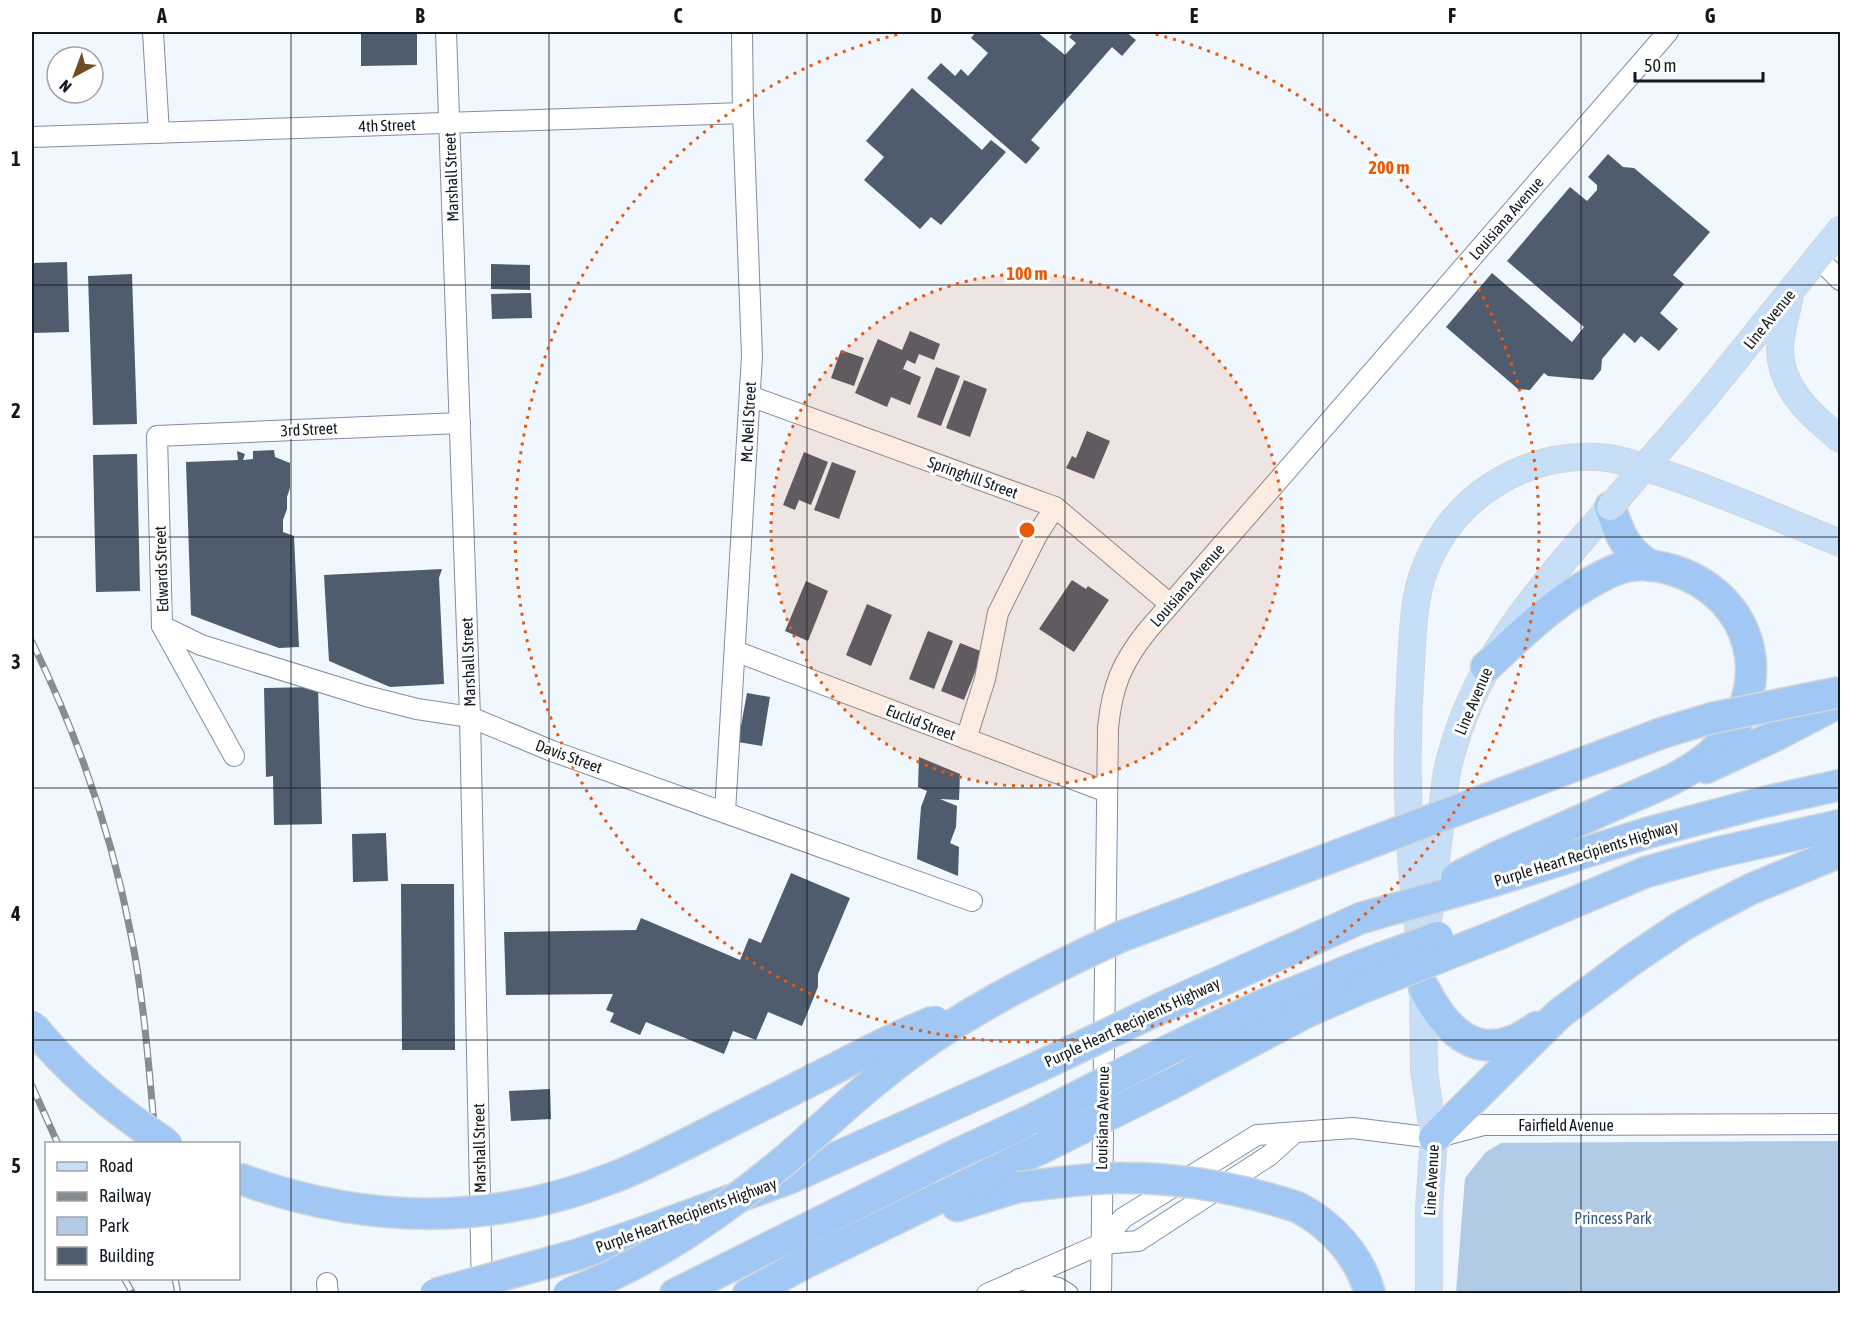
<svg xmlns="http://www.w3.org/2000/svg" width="1872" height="1325" font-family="'Asap Condensed',sans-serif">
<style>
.green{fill:#b1cae6}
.building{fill:#4e5c6d}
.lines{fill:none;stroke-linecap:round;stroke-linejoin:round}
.minor-casing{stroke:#808fa1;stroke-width:22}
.major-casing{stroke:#d4d5d7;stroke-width:28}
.highway-casing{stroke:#d4d5d7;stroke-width:33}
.minor{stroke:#fff;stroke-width:20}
.major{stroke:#c7def8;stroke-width:26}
.highway{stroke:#a1c8f4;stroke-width:30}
.rail-casing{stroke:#858c93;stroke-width:7}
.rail{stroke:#fff;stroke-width:4.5;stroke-dasharray:14;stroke-linecap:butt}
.major-bridge-casing{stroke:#d4d5d7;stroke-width:28;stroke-linecap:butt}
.highway-bridge-casing{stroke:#d4d5d7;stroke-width:33;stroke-linecap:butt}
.major-bridge{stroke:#c7def8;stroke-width:26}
.highway-bridge{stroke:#a1c8f4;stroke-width:30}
.grid{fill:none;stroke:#12181f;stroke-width:1.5;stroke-opacity:0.55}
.ring{fill:none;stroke:#e8590c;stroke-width:3;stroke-dasharray:3 6}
.labels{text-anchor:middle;stroke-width:6;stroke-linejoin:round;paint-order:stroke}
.street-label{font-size:16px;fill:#12181f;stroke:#fff}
.park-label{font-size:16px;fill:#305883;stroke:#fff}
.centre{fill:#e8590c;stroke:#fff;stroke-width:3}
.ring-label{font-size:18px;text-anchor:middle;font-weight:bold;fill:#e8590c;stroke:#fff;stroke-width:6;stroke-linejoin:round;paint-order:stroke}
.neatline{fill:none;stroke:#12181f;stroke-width:2}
.grid-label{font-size:20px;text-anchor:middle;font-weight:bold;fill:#12181f}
</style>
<rect width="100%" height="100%" fill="#f0f7ff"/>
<!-- green -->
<path class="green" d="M 1840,1141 L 1840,1293 L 1456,1293 L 1465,1178 L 1486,1152 L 1501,1143 Z"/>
<!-- building -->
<g class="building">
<path d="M 976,32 L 1037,32 L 1065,55 L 1076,43 L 1069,37 L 1074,32 L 1126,32 L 1136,40 L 1122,56 L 1112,47 L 1031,140 L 1040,148 L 1026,164 L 927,78 L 941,63 L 955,76 L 961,69 L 968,76 L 988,53 L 971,38 Z"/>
<path d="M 417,33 L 417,65 L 361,66 L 361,34 Z"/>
<path d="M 912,88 L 982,150 L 991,140 L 1006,152 L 941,225 L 931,217 L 920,229 L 864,180 L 884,157 L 866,141 Z"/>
<path d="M 1608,154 L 1623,167 L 1634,168 L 1710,232 L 1673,275 L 1684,284 L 1660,313 L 1678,329 L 1659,351 L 1641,336 L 1635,343 L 1624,333 L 1602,359 L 1601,370 L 1593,380 L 1548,376 L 1544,373 L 1530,390 L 1518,389 L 1446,327 L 1492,273 L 1572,342 L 1584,327 L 1507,261 L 1570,187 L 1587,201 L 1597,190 L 1597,185 L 1588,177 Z"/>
<path d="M 67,262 L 69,332 L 32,333 L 32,263 Z"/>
<path d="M 491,264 L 530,265 L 530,290 L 491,289 Z"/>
<path d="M 132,274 L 137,424 L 93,425 L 88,276 Z"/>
<path d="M 531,293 L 532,318 L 492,319 L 491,294 Z"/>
<path d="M 910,331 L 940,344 L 934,360 L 919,354 L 915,364 L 907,360 L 903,369 L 921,377 L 910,405 L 891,397 L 887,407 L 855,393 L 878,339 L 902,350 Z"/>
<path d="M 841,350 L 864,358 L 854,386 L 831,378 Z"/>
<path d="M 936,367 L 960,376 L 941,426 L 917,417 Z"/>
<path d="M 964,380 L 987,389 L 970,437 L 946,428 Z"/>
<path d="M 1087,431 L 1110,441 L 1094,479 L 1066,468 L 1072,456 L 1076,458 Z"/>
<path d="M 274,450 L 275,457 L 290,463 L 290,488 L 287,497 L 287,509 L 283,520 L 283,532 L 294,536 L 299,647 L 279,648 L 191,615 L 186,462 L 238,460 L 237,451 L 245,454 L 243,460 L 253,459 L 253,451 Z"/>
<path d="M 804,452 L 828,462 L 811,505 L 799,500 L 795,510 L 783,505 Z"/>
<path d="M 137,454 L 140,591 L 96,592 L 93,455 Z"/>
<path d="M 832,462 L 856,471 L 839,519 L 814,510 Z"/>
<path d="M 442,569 L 439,578 L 444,684 L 390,687 L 329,661 L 324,575 Z"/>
<path d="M 1072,580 L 1086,589 L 1088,586 L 1109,600 L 1074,652 L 1039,629 Z"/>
<path d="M 806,581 L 828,591 L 808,641 L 785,631 Z"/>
<path d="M 867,604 L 892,615 L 871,666 L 846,655 Z"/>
<path d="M 928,631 L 953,641 L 934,689 L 909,679 Z"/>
<path d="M 960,643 L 983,652 L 964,700 L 941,691 Z"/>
<path d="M 318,687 L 322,824 L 274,825 L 273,776 L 266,777 L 264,688 Z"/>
<path d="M 747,693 L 770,697 L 762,746 L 738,742 Z"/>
<path d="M 919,757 L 960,774 L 959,800 L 940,799 L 957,806 L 956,827 L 950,843 L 959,847 L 958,876 L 917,859 L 921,807 L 927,791 L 918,787 Z"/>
<path d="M 386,833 L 388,881 L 353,882 L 352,834 Z"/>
<path d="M 791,873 L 850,898 L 818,974 L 818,987 L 802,1026 L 768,1012 L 756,1040 L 733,1031 L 724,1054 L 646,1022 L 640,1035 L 610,1022 L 614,1013 L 606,1010 L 613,994 L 506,995 L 504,932 L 636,930 L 641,918 L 740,960 L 749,938 L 761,943 Z"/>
<path d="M 401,884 L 454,884 L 455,1050 L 402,1050 Z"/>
<path d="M 550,1089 L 551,1119 L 511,1121 L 509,1091 Z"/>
</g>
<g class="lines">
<defs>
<g id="minor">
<path d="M 153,32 L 159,133"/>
<path d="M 446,32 L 470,717 L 482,1291"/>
<path d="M 32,137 L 743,113"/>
<path d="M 1818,258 L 1840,280"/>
<path d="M 750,396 L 1055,507 L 1170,604"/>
<path d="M 162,626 L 201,645 L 366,696 L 417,709 L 470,717 L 552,751 L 972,901"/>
<path d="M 735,651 L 1107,792"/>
<path d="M 966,739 L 985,679 L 998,613 L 1037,535 L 1055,507"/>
<path d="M 234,756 L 162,626 L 157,436 L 460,423"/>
<path d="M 725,812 L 752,356 L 743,113 L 742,32"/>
<path d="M 1101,1244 L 1123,1218 L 1257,1135 L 1353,1128 L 1434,1138 L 1483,1125 L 1840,1124"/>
<path d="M 1019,1279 L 1058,1288 L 1068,1294"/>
<path d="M 327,1283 L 328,1294"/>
<path d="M 987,1294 L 1101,1244 L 1138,1241 L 1270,1155 L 1293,1134"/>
<path d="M 1101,1294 L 1108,728 C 1112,686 1122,662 1148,630 L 1668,32"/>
</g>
<g id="major">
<path d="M 1790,295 C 1787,312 1780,332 1780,350 C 1781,390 1812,416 1840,439"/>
<path d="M 1706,396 L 1840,230"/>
<path d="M 1429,916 C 1433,885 1437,853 1441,821 C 1443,805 1444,788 1447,772 C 1470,664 1540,588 1610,507"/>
<path d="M 1423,963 C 1408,865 1404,764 1411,665 C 1413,632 1413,597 1426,566 C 1454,497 1523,453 1598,457 C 1619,458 1639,466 1659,472 C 1721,492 1780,519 1840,543"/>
<path d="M 1423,983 L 1424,1071 L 1434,1138 L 1429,1208 L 1429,1294"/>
</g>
<g id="highway">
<path d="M 1610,507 C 1620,535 1625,550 1651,566"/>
<path d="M 1486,667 C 1520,636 1548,607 1588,584 C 1600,577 1611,570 1625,567 C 1646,562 1667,567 1686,575 C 1763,609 1772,700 1711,754 C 1686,776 1653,788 1623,801 C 1582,820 1540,838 1499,856"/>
<path d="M 1706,768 L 1777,735 L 1840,702"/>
<path d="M 1497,880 L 1647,833 L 1760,803 L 1840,785"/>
<path d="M 1499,934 L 1646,872 L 1715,853 L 1840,825"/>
<path d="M 1424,988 C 1441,1022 1469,1058 1512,1041 C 1521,1038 1529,1032 1537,1027"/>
<path d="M 1172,1003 L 1361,918"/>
<path d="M 1173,1048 L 1260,1006 L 1362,965"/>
<path d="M 1171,1084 L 1307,1012 L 1362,988"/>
<path d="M 1434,1138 L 1559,1014 L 1633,959 L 1682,926 L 1716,907 L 1751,889 L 1840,852"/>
<path d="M 957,1206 L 1018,1187"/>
<path d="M 1297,1207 C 1331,1224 1360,1256 1370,1294"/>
<path d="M 576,1255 L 643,1232 L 788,1179 L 1038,1067"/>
<path d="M 675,1294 L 953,1156 L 1035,1118"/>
<path d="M 748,1294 L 805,1263 L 1040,1149"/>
</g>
</defs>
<!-- minor casing -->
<use href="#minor" class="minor-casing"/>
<!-- major casing -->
<use href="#major" class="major-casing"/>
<!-- highway casing -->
<use href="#highway" class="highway-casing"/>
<!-- minor -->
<use href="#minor" class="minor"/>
<!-- major -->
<use href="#major" class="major"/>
<!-- highway -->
<use href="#highway" class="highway"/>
<defs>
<g id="rail">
<path d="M 32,642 C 77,734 112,835 131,935 C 145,1004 149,1074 156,1144"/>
<path d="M 32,1086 L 58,1144"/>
<path d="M 124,1278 L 133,1294"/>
<path d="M 175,1278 L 178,1294"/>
</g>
</defs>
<!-- rail casing -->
<use href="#rail" class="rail-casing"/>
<!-- rail -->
<use href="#rail" class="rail"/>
<defs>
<path id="major-bridge" d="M 1610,507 L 1706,396"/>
<g id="highway-bridge">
<path d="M 1456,878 L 1499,856"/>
<path d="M 1361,918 L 1497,880"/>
<path d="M 1362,965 L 1438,937"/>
<path d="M 1362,988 L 1499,934"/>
<path d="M 32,1026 C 70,1073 116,1111 167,1144"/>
<path d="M 1038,1067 L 1172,1003"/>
<path d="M 1035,1118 L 1173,1048"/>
<path d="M 1040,1149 L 1171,1084"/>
<path d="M 238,1178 C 362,1224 488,1227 612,1178 C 637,1169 661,1156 686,1144 C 733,1120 780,1096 828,1072 C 863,1054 898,1035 935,1021"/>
<path d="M 1018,1187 C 1053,1184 1089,1177 1124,1178 C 1182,1178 1242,1189 1297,1207"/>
<path d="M 435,1294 L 576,1255"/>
<path d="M 568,1294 C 649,1263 718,1216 784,1161 C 818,1132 849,1101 884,1074 C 955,1016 1038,975 1120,937 L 1662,733 L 1712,718 L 1840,692"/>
</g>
</defs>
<!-- major-bridge casing -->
<use href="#major-bridge" class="major-bridge-casing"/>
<!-- highway-bridge casing -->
<use href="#highway-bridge" class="highway-bridge-casing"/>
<!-- major-bridge -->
<use href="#major-bridge" class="major-bridge"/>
<!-- highway-bridge -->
<use href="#highway-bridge" class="highway-bridge"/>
</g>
<!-- grid -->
<path class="grid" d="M 291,32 L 291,1294M 549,32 L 549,1294M 807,32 L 807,1294M 1065,32 L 1065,1294M 1323,32 L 1323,1294M 1581,32 L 1581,1294M 32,285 L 1840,285M 32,537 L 1840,537M 32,788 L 1840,788M 32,1040 L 1840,1040"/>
<!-- distance rings -->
<circle cx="1027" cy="530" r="256" fill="#e8590c" fill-opacity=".12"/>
<g class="ring">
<circle cx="1027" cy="530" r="256"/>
<path d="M1147 32A512 512 0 1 1 907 32"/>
</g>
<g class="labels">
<!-- street labels -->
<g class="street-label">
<text transform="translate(387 125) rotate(-2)" y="6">4th Street</text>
<text transform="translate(451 177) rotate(-92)" y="6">Marshall Street</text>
<text transform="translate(1506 218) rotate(-49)" y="6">Louisiana Avenue</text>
<text transform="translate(1769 319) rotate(-51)" y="6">Line Avenue</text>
<text transform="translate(748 422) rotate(-87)" y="6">Mc Neil Street</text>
<text transform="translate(309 429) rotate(-3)" y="6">3rd Street</text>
<text transform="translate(973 477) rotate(20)" y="6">Springhill Street</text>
<text transform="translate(161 569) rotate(-92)" y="6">Edwards Street</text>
<text transform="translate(1187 585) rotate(-49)" y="6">Louisiana Avenue</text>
<text transform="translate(468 662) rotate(-92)" y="6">Marshall Street</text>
<text transform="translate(1473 701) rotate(-67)" y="6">Line Avenue</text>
<text transform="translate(921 722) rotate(21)" y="6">Euclid Street</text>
<text transform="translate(569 756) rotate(20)" y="6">Davis Street</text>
<text transform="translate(1586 853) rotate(-17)" y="6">Purple Heart Recipients Highway</text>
<text transform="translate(1132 1022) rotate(-25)" y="6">Purple Heart Recipients Highway</text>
<text transform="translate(1102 1118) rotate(-89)" y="6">Louisiana Avenue</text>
<text x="1566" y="1131">Fairfield Avenue</text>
<text transform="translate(479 1148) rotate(-91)" y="6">Marshall Street</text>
<text transform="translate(1431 1180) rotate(-87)" y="6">Line Avenue</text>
<text transform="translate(686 1215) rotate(-20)" y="6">Purple Heart Recipients Highway</text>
</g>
<!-- park labels -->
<g class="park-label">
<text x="1613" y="1224">Princess Park</text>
</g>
</g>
<circle cx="1027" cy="530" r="9" class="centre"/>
<g class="ring-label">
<text x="1389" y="174">200 m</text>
<text x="1027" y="280">100 m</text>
</g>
<!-- border -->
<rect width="1872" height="1325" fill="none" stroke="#ffffff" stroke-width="66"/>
<!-- legend -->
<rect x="45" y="1142" width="195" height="138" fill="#ffffff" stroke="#a0a3a5" stroke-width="1.5"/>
<rect x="57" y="1162" width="30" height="9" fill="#c7def8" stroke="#a0a3a5" stroke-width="1.5"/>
<text x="99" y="1172" font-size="18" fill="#12181f">Road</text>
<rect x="57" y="1192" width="30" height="9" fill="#858c93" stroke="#a0a3a5" stroke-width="1.5"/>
<text x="99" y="1202" font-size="18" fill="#12181f">Railway</text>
<rect x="57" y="1217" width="30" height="18" fill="#b1cae6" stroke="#a0a3a5" stroke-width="1.5"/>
<text x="99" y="1232" font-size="18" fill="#12181f">Park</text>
<rect x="57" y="1247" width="30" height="18" fill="#4e5c6d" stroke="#a0a3a5" stroke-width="1.5"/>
<text x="99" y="1262" font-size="18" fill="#12181f">Building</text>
<!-- north arrow -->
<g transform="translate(75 75) rotate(221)"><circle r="28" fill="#ffffff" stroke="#a0a3a5" stroke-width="1.5"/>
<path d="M0-4.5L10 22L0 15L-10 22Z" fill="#6e4f24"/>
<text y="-9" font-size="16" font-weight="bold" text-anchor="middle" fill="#12181f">N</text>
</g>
<!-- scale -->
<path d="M1635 72v9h128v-9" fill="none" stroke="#12181f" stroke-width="3"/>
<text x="1644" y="72" font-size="18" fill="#12181f" stroke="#ffffff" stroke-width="4.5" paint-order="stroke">50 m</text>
<rect x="33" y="33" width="1806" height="1259" class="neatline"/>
<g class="grid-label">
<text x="162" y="23">A</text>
<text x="420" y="23">B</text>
<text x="678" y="23">C</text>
<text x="936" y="23">D</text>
<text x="1194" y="23">E</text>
<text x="1452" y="23">F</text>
<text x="1710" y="23">G</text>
<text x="16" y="166">1</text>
<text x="16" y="418">2</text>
<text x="16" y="669">3</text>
<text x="16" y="921">4</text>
<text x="16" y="1173">5</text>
</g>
</svg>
